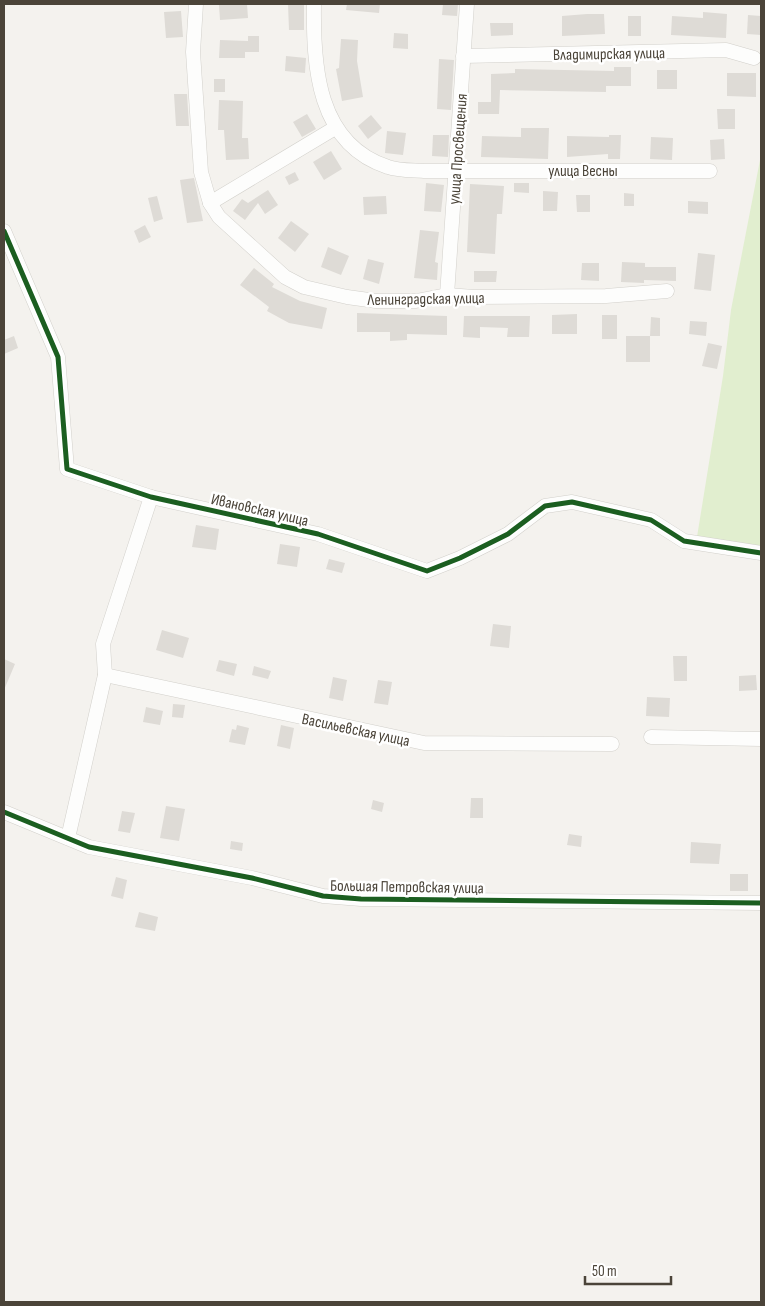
<svg xmlns="http://www.w3.org/2000/svg" width="765" height="1306" font-family="'Sofia Sans Condensed',sans-serif">
<style>
.green{fill:#e1eecf}
.building{fill:#dedbd6}
.lines{fill:none;stroke-linecap:round;stroke-linejoin:round}
.minor-casing{stroke:#d2d0cb;stroke-width:15}
.minor{stroke:#fdfdfc;stroke-width:14}
.cycleway-casing{stroke:#fff;stroke-width:8}
.cycleway{stroke:#1b5e20;stroke-width:5}
.labels{text-anchor:middle;stroke-width:5;stroke-linejoin:round;paint-order:stroke}
.street-label{font-size:16px;fill:#4b4439;stroke:#fff}
</style>
<rect width="100%" height="100%" fill="#f4f2ee"/>
<!-- green -->
<path class="green" d="M 761,155 L 761,548 L 697,537 L 723,376 L 731,310 Z"/>
<!-- building -->
<g class="building">
<path d="M 247,4 L 248,18 L 220,20 L 219,5 Z"/>
<path d="M 288,4 L 304,4 L 304,30 L 289,30 Z"/>
<path d="M 347,4 L 380,4 L 379,13 L 346,10 Z"/>
<path d="M 443,4 L 458,4 L 457,16 L 442,15 Z"/>
<path d="M 181,11 L 183,37 L 166,38 L 164,12 Z"/>
<path d="M 703,12 L 727,14 L 726,38 L 671,35 L 672,16 L 703,18 Z"/>
<path d="M 587,14 L 604,14 L 605,34 L 562,36 L 562,16 Z"/>
<path d="M 748,15 L 761,16 L 761,35 L 747,34 Z"/>
<rect x="628" y="16" width="13" height="20"/>
<path d="M 490,23 L 513,23 L 513,35 L 491,36 Z"/>
<path d="M 394,33 L 408,34 L 408,49 L 393,48 Z"/>
<path d="M 248,36 L 259,36 L 259,52 L 245,52 L 245,58 L 219,58 L 220,40 L 248,41 Z"/>
<path d="M 341,39 L 358,40 L 357,61 L 363,97 L 342,101 L 336,69 L 339,68 Z"/>
<path d="M 286,56 L 306,58 L 305,73 L 285,71 Z"/>
<path d="M 439,59 L 454,60 L 451,110 L 437,109 Z"/>
<path d="M 614,67 L 631,67 L 631,86 L 606,86 L 606,92 L 500,90 L 499,114 L 478,114 L 478,102 L 491,102 L 491,74 L 515,73 L 515,69 L 614,71 Z"/>
<rect x="657" y="70" width="20" height="19"/>
<path d="M 727,73 L 756,73 L 756,97 L 727,96 Z"/>
<rect x="214" y="79" width="11" height="13"/>
<path d="M 174,94 L 187,94 L 189,126 L 176,126 Z"/>
<path d="M 219,100 L 243,101 L 242,138 L 248,138 L 249,159 L 226,160 L 224,130 L 218,130 Z"/>
<path d="M 717,109 L 735,109 L 735,129 L 718,129 Z"/>
<path d="M 307,114 L 316,129 L 302,137 L 293,122 Z"/>
<path d="M 371,115 L 382,128 L 368,139 L 358,126 Z"/>
<path d="M 521,128 L 549,128 L 548,159 L 481,157 L 482,136 L 521,137 Z"/>
<path d="M 387,131 L 406,133 L 403,155 L 385,153 Z"/>
<path d="M 433,135 L 449,135 L 448,157 L 432,156 Z"/>
<path d="M 609,135 L 621,135 L 620,159 L 608,159 L 608,154 L 567,157 L 567,136 L 609,137 Z"/>
<path d="M 651,137 L 673,138 L 672,160 L 650,159 Z"/>
<path d="M 724,139 L 725,159 L 711,160 L 710,140 Z"/>
<path d="M 331,151 L 342,169 L 324,180 L 313,162 Z"/>
<path d="M 295,172 L 299,180 L 289,185 L 285,177 Z"/>
<path d="M 194,178 L 203,221 L 187,223 L 180,180 Z"/>
<path d="M 426,183 L 444,185 L 441,212 L 424,211 Z"/>
<path d="M 514,183 L 529,183 L 529,193 L 514,192 Z"/>
<path d="M 470,184 L 504,186 L 502,214 L 497,214 L 495,254 L 467,252 Z"/>
<path d="M 268,190 L 278,205 L 265,214 L 258,203 L 245,220 L 233,211 L 242,199 L 248,203 Z"/>
<path d="M 543,191 L 558,192 L 557,211 L 543,211 Z"/>
<path d="M 624,193 L 634,194 L 634,206 L 624,206 Z"/>
<path d="M 576,195 L 590,195 L 590,212 L 577,212 Z"/>
<path d="M 157,196 L 163,219 L 154,222 L 148,198 Z"/>
<path d="M 386,196 L 387,214 L 364,215 L 363,197 Z"/>
<path d="M 688,201 L 708,202 L 708,214 L 688,213 Z"/>
<path d="M 291,221 L 309,234 L 295,252 L 278,238 Z"/>
<path d="M 145,225 L 151,237 L 139,243 L 134,231 Z"/>
<path d="M 420,230 L 439,232 L 435,262 L 438,263 L 437,280 L 414,278 Z"/>
<path d="M 328,247 L 349,256 L 341,275 L 321,267 Z"/>
<path d="M 698,253 L 715,255 L 711,291 L 694,289 Z"/>
<path d="M 368,259 L 384,263 L 379,284 L 363,279 Z"/>
<path d="M 622,262 L 645,263 L 645,267 L 676,267 L 676,281 L 644,280 L 644,283 L 621,282 Z"/>
<path d="M 582,263 L 599,263 L 599,281 L 581,280 Z"/>
<path d="M 254,268 L 274,284 L 272,287 L 300,301 L 327,308 L 322,329 L 289,323 L 267,311 L 269,307 L 240,285 Z"/>
<path d="M 474,271 L 497,271 L 496,282 L 474,282 Z"/>
<path d="M 357,313 L 447,316 L 447,335 L 407,334 L 407,340 L 390,341 L 390,332 L 357,332 Z"/>
<path d="M 577,314 L 577,334 L 552,334 L 552,315 Z"/>
<rect x="602" y="315" width="15" height="24"/>
<path d="M 464,316 L 530,316 L 529,337 L 507,337 L 508,328 L 480,327 L 480,338 L 463,337 Z"/>
<path d="M 651,317 L 660,318 L 660,336 L 650,336 Z"/>
<path d="M 690,321 L 707,322 L 706,336 L 689,334 Z"/>
<path d="M 14,336 L 18,348 L 4,354 L 4,340 Z"/>
<rect x="626" y="336" width="24" height="26"/>
<path d="M 708,343 L 722,346 L 717,369 L 702,366 Z"/>
<path d="M 196,525 L 219,529 L 216,550 L 192,547 Z"/>
<path d="M 280,544 L 300,547 L 297,567 L 277,564 Z"/>
<path d="M 329,559 L 345,563 L 342,573 L 326,569 Z"/>
<path d="M 493,624 L 511,626 L 509,648 L 490,646 Z"/>
<path d="M 162,630 L 189,638 L 183,658 L 156,650 Z"/>
<path d="M 673,656 L 687,656 L 687,681 L 674,681 Z"/>
<path d="M 4,659 L 15,664 L 4,690 Z"/>
<path d="M 219,660 L 237,664 L 234,676 L 216,671 Z"/>
<path d="M 254,666 L 271,671 L 268,679 L 252,675 Z"/>
<path d="M 756,675 L 757,690 L 739,691 L 739,676 Z"/>
<path d="M 333,677 L 347,680 L 343,701 L 329,698 Z"/>
<path d="M 378,680 L 392,682 L 388,705 L 374,703 Z"/>
<path d="M 647,697 L 670,698 L 669,717 L 646,716 Z"/>
<path d="M 173,704 L 185,705 L 183,718 L 172,717 Z"/>
<path d="M 146,707 L 163,711 L 160,725 L 143,722 Z"/>
<path d="M 237,725 L 249,728 L 245,745 L 229,742 L 232,729 L 236,730 Z"/>
<path d="M 281,725 L 294,728 L 290,749 L 277,746 Z"/>
<path d="M 471,798 L 483,798 L 483,818 L 470,818 Z"/>
<path d="M 373,800 L 384,803 L 382,812 L 371,809 Z"/>
<path d="M 166,806 L 185,809 L 179,841 L 160,838 Z"/>
<path d="M 122,811 L 135,813 L 130,833 L 118,831 Z"/>
<path d="M 569,834 L 582,836 L 581,847 L 567,845 Z"/>
<path d="M 231,841 L 243,843 L 242,851 L 230,849 Z"/>
<path d="M 691,842 L 721,844 L 719,864 L 690,863 Z"/>
<rect x="730" y="874" width="18" height="17"/>
<path d="M 116,877 L 127,880 L 123,899 L 111,896 Z"/>
<path d="M 139,912 L 158,917 L 155,931 L 135,927 Z"/>
</g>
<g class="lines">
<defs>
<g id="minor">
<path d="M 196,4 L 193,52 L 201,172 L 210,203 L 219,217 L 285,277 L 304,287 L 347,297 L 376,301 L 416,301 L 447,295 L 474,297 L 606,296 L 667,291"/>
<path d="M 314,4 C 313,66 317,144 388,167 C 399,171 414,170 426,171 L 710,171"/>
<path d="M 463,56 L 726,50 L 754,58"/>
<path d="M 210,203 L 335,128"/>
<path d="M 4,231 L 58,357 L 67,469 L 151,497 L 318,534 L 427,571 L 460,558 L 508,534 L 545,506 L 572,502 L 651,520 L 684,541 L 761,553"/>
<path d="M 447,295 L 467,4"/>
<path d="M 105,675 L 424,743 L 612,744"/>
<path d="M 651,737 L 761,739"/>
<path d="M 4,812 L 89,847 L 252,878 L 323,896 L 361,899 L 761,903"/>
<path d="M 68,838 L 105,675 L 103,644 L 151,497"/>
</g>
</defs>
<!-- minor casing -->
<use href="#minor" class="minor-casing"/>
<!-- minor -->
<use href="#minor" class="minor"/>
<defs>
<g id="cycleway">
<path d="M 4,231 L 58,357 L 67,469 L 151,497 L 318,534 L 427,571 L 460,558 L 508,534 L 545,506 L 572,502 L 651,520 L 684,541 L 761,553"/>
<path d="M 4,812 L 89,847 L 252,878 L 323,896 L 361,899 L 761,903"/>
</g>
</defs>
<!-- cycleway casing -->
<use href="#cycleway" class="cycleway-casing"/>
<!-- cycleway -->
<use href="#cycleway" class="cycleway"/>
</g>
<g class="labels">
<!-- street labels -->
<g class="street-label">
<text transform="translate(609 53) rotate(-1)" y="6">Владимирская улица</text>
<text transform="translate(457 149) rotate(-86)" y="6">улица Просвещения</text>
<text x="583" y="176">улица Весны</text>
<text transform="translate(426 298) rotate(-1)" y="6">Ленинградская улица</text>
<text transform="translate(260 509) rotate(13)" y="6">Ивановская улица</text>
<text transform="translate(356 729) rotate(12)" y="6">Васильевская улица</text>
<text transform="translate(407 886) rotate(1)" y="6">Большая Петровская улица</text>
</g>
</g>
<!-- border -->
<rect width="765" height="1306" fill="none" stroke="#4b4439" stroke-width="10"/>
<!-- scale -->
<path d="M585 1276v8h86v-8" fill="none" stroke="#4b4439" stroke-width="2.5"/>
<text x="592" y="1276" font-size="15" fill="#4b4439" stroke="#ffffff" stroke-width="4" paint-order="stroke">50 m</text>
</svg>
